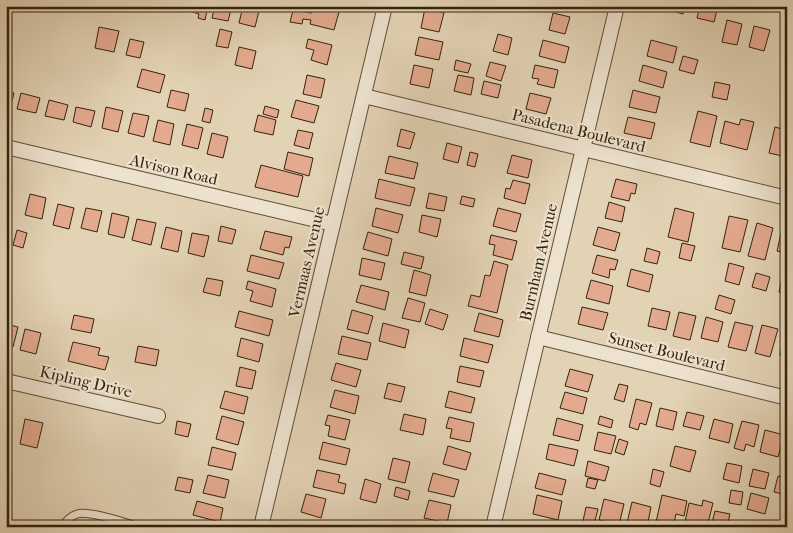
<svg xmlns="http://www.w3.org/2000/svg" width="793" height="533" font-family="'IM FELL French Canon',serif">
<style>
.building{fill:#e4aa8f;stroke:#33230d}
.lines{fill:none;stroke-linecap:round;stroke-linejoin:round}
.lane-casing{stroke:#5f4f37;stroke-width:9}
.street-casing{stroke:#5f4f37;stroke-width:16}
.lane{stroke:#ede2cf;stroke-width:7}
.street{stroke:#ede2cf;stroke-width:14}
.labels{text-anchor:middle;stroke-width:4.5;stroke-linejoin:round;paint-order:stroke}
.street-label{font-size:16px;fill:#33230d;stroke:#ede2cf}
</style>
<rect width="100%" height="100%" fill="#e3d3b5"/>
<filter id="stains"><feTurbulence type="fractalNoise" baseFrequency=".004" numOctaves="4"/><feColorMatrix values="0 0 0 0 .2 0 0 0 0 .09 0 0 0 0 .02 0 0 0 .5 -.17"/></filter>
<radialGradient id="worn" r=".72"><stop offset=".6" stop-color="#630" stop-opacity="0"/><stop offset="1" stop-color="#630" stop-opacity=".3"/></radialGradient>
<!-- building -->
<g class="building">
<path d="M 190,6 L 208,6 L 205,20 L 198,18 L 199,14 L 189,11 Z"/>
<path d="M 215,6 L 232,6 L 228,21 L 212,18 Z"/>
<path d="M 243,6 L 260,7 L 255,27 L 239,23 Z"/>
<path d="M 294,6 L 307,6 L 305,12 L 312,13 L 314,6 L 339,12 L 334,30 L 310,24 L 311,20 L 303,19 L 302,24 L 290,22 Z"/>
<path d="M 656,6 L 685,6 L 683,14 Z"/>
<path d="M 700,6 L 718,6 L 714,22 L 697,18 Z"/>
<path d="M 425,8 L 444,13 L 439,32 L 421,28 Z"/>
<path d="M 553,13 L 570,17 L 565,34 L 549,30 Z"/>
<path d="M 727,20 L 742,24 L 737,45 L 722,42 Z"/>
<path d="M 754,26 L 770,30 L 764,51 L 749,47 Z"/>
<path d="M 99,27 L 119,31 L 114,52 L 95,48 Z"/>
<path d="M 220,29 L 232,32 L 228,48 L 216,46 Z"/>
<path d="M 498,34 L 512,38 L 508,55 L 493,51 Z"/>
<path d="M 419,37 L 443,42 L 439,60 L 415,55 Z"/>
<path d="M 130,39 L 144,42 L 140,58 L 126,55 Z"/>
<path d="M 308,39 L 332,45 L 327,65 L 311,60 L 314,50 L 306,48 Z"/>
<path d="M 543,40 L 569,47 L 565,63 L 539,56 Z"/>
<path d="M 651,40 L 677,47 L 673,63 L 647,56 Z"/>
<path d="M 239,47 L 256,51 L 252,69 L 235,65 Z"/>
<path d="M 683,56 L 698,60 L 694,74 L 679,70 Z"/>
<path d="M 456,60 L 471,64 L 468,73 L 454,70 Z"/>
<path d="M 490,62 L 506,66 L 501,81 L 486,76 Z"/>
<path d="M 414,65 L 433,69 L 429,88 L 410,84 Z"/>
<path d="M 535,65 L 558,70 L 554,88 L 537,84 L 539,79 L 532,78 Z"/>
<path d="M 643,65 L 667,72 L 663,88 L 639,81 Z"/>
<path d="M 142,69 L 165,75 L 160,93 L 137,87 Z"/>
<path d="M 307,75 L 325,79 L 321,98 L 303,94 Z"/>
<path d="M 458,75 L 474,78 L 471,95 L 454,91 Z"/>
<path d="M 484,81 L 501,85 L 498,98 L 481,94 Z"/>
<path d="M 715,82 L 730,85 L 727,100 L 712,97 Z"/>
<path d="M 171,90 L 189,94 L 185,111 L 167,107 Z"/>
<path d="M 633,90 L 660,97 L 656,113 L 629,107 Z"/>
<path d="M 6,91 L 14,93 L 10,109 L 6,108 Z"/>
<path d="M 21,93 L 40,98 L 36,113 L 17,109 Z"/>
<path d="M 530,93 L 551,98 L 546,114 L 526,109 Z"/>
<path d="M 49,100 L 68,105 L 64,120 L 45,116 Z"/>
<path d="M 296,100 L 319,106 L 314,123 L 291,117 Z"/>
<path d="M 265,106 L 279,110 L 277,118 L 263,114 Z"/>
<path d="M 76,107 L 95,111 L 91,127 L 73,122 Z"/>
<path d="M 106,107 L 123,111 L 118,132 L 102,128 Z"/>
<path d="M 205,108 L 213,110 L 210,123 L 202,121 Z"/>
<path d="M 698,111 L 717,116 L 710,147 L 690,142 Z"/>
<path d="M 133,113 L 149,116 L 144,137 L 128,133 Z"/>
<path d="M 258,115 L 276,120 L 273,135 L 254,131 Z"/>
<path d="M 628,117 L 655,123 L 651,139 L 624,133 Z"/>
<path d="M 741,119 L 754,122 L 747,150 L 720,143 L 725,121 L 739,125 Z"/>
<path d="M 158,120 L 174,124 L 170,145 L 153,141 Z"/>
<path d="M 187,124 L 203,128 L 198,149 L 182,145 Z"/>
<path d="M 775,127 L 786,130 L 785,137 L 787,137 L 787,157 L 769,153 Z"/>
<path d="M 401,129 L 415,133 L 410,149 L 397,146 Z"/>
<path d="M 298,130 L 313,133 L 309,149 L 294,145 Z"/>
<path d="M 212,133 L 228,137 L 223,158 L 207,154 Z"/>
<path d="M 447,143 L 462,147 L 458,163 L 443,159 Z"/>
<path d="M 288,152 L 313,158 L 309,176 L 284,169 Z"/>
<path d="M 470,152 L 478,154 L 475,167 L 467,165 Z"/>
<path d="M 512,155 L 532,160 L 528,178 L 507,173 Z"/>
<path d="M 389,156 L 418,163 L 414,179 L 385,173 Z"/>
<path d="M 261,165 L 303,176 L 298,197 L 255,187 Z"/>
<path d="M 379,179 L 415,188 L 410,206 L 375,198 Z"/>
<path d="M 616,179 L 637,184 L 635,194 L 631,193 L 629,201 L 611,197 Z"/>
<path d="M 513,180 L 530,184 L 525,204 L 504,198 L 506,188 L 510,189 Z"/>
<path d="M 429,193 L 447,197 L 444,211 L 426,208 Z"/>
<path d="M 30,194 L 46,198 L 42,219 L 25,215 Z"/>
<path d="M 462,196 L 475,199 L 473,207 L 460,204 Z"/>
<path d="M 609,202 L 625,207 L 622,222 L 605,218 Z"/>
<path d="M 58,204 L 74,208 L 69,229 L 53,225 Z"/>
<path d="M 86,208 L 102,211 L 97,232 L 81,228 Z"/>
<path d="M 376,208 L 403,215 L 398,233 L 372,226 Z"/>
<path d="M 498,208 L 521,214 L 516,232 L 493,226 Z"/>
<path d="M 675,208 L 694,213 L 688,242 L 668,237 Z"/>
<path d="M 112,213 L 129,217 L 124,238 L 108,234 Z"/>
<path d="M 422,215 L 441,219 L 437,237 L 419,232 Z"/>
<path d="M 729,216 L 748,220 L 740,252 L 722,248 Z"/>
<path d="M 137,219 L 156,223 L 151,245 L 132,240 Z"/>
<path d="M 757,223 L 773,228 L 765,260 L 748,256 Z"/>
<path d="M 221,226 L 236,230 L 232,244 L 218,241 Z"/>
<path d="M 166,227 L 182,231 L 178,252 L 161,248 Z"/>
<path d="M 598,227 L 620,233 L 615,251 L 593,245 Z"/>
<path d="M 17,230 L 27,233 L 23,248 L 13,245 Z"/>
<path d="M 265,231 L 292,237 L 289,248 L 285,247 L 283,255 L 260,249 Z"/>
<path d="M 368,232 L 392,239 L 388,256 L 363,249 Z"/>
<path d="M 192,233 L 209,236 L 204,257 L 188,253 Z"/>
<path d="M 781,233 L 787,234 L 787,253 L 777,251 Z"/>
<path d="M 491,235 L 517,241 L 512,260 L 493,255 L 495,245 L 489,244 Z"/>
<path d="M 682,243 L 695,246 L 691,261 L 679,258 Z"/>
<path d="M 647,248 L 660,252 L 657,264 L 644,261 Z"/>
<path d="M 404,252 L 424,257 L 421,269 L 401,264 Z"/>
<path d="M 251,255 L 284,263 L 279,279 L 247,271 Z"/>
<path d="M 597,255 L 618,260 L 615,270 L 610,269 L 609,278 L 592,273 Z"/>
<path d="M 362,258 L 385,263 L 381,280 L 359,275 Z"/>
<path d="M 494,261 L 508,265 L 497,313 L 468,306 L 471,295 L 480,297 L 485,275 L 490,276 Z"/>
<path d="M 729,263 L 744,267 L 739,285 L 725,281 Z"/>
<path d="M 631,269 L 653,275 L 649,292 L 627,286 Z"/>
<path d="M 414,270 L 431,275 L 426,296 L 409,292 Z"/>
<path d="M 756,273 L 770,277 L 766,291 L 752,287 Z"/>
<path d="M 782,277 L 787,279 L 787,294 L 779,292 Z"/>
<path d="M 207,278 L 223,281 L 220,296 L 203,292 Z"/>
<path d="M 591,280 L 613,286 L 609,304 L 586,298 Z"/>
<path d="M 248,281 L 276,289 L 272,307 L 250,301 L 253,291 L 246,289 Z"/>
<path d="M 361,285 L 389,292 L 385,310 L 356,302 Z"/>
<path d="M 719,295 L 735,300 L 731,314 L 715,309 Z"/>
<path d="M 408,298 L 425,303 L 420,322 L 402,318 Z"/>
<path d="M 582,307 L 608,313 L 603,330 L 578,324 Z"/>
<path d="M 652,308 L 670,312 L 666,330 L 648,326 Z"/>
<path d="M 430,309 L 448,315 L 443,330 L 425,324 Z"/>
<path d="M 352,310 L 373,316 L 368,334 L 347,329 Z"/>
<path d="M 239,311 L 273,320 L 269,336 L 235,327 Z"/>
<path d="M 679,312 L 696,316 L 690,340 L 673,336 Z"/>
<path d="M 479,313 L 503,320 L 499,337 L 474,331 Z"/>
<path d="M 74,315 L 94,319 L 91,333 L 71,329 Z"/>
<path d="M 706,317 L 723,322 L 718,342 L 701,338 Z"/>
<path d="M 735,322 L 753,326 L 746,351 L 728,347 Z"/>
<path d="M 383,323 L 409,330 L 405,348 L 379,341 Z"/>
<path d="M 6,324 L 18,327 L 13,347 L 6,346 Z"/>
<path d="M 762,325 L 778,329 L 770,357 L 755,353 Z"/>
<path d="M 25,329 L 41,333 L 36,354 L 20,350 Z"/>
<path d="M 786,329 L 787,329 L 787,357 L 780,355 Z"/>
<path d="M 342,336 L 371,343 L 367,360 L 338,354 Z"/>
<path d="M 241,338 L 263,344 L 259,362 L 237,356 Z"/>
<path d="M 464,338 L 493,345 L 488,363 L 460,356 Z"/>
<path d="M 73,342 L 100,348 L 98,355 L 109,357 L 105,370 L 68,361 Z"/>
<path d="M 138,346 L 159,350 L 156,366 L 135,362 Z"/>
<path d="M 336,363 L 361,370 L 356,387 L 331,380 Z"/>
<path d="M 460,366 L 484,371 L 480,387 L 457,382 Z"/>
<path d="M 240,367 L 256,371 L 252,389 L 236,386 Z"/>
<path d="M 570,369 L 593,375 L 588,392 L 565,386 Z"/>
<path d="M 388,383 L 405,387 L 401,402 L 384,398 Z"/>
<path d="M 619,384 L 628,386 L 624,402 L 614,399 Z"/>
<path d="M 335,390 L 359,396 L 355,414 L 330,407 Z"/>
<path d="M 225,391 L 248,397 L 244,414 L 220,408 Z"/>
<path d="M 449,391 L 475,398 L 471,413 L 445,407 Z"/>
<path d="M 565,392 L 587,398 L 583,414 L 560,408 Z"/>
<path d="M 636,399 L 652,403 L 646,425 L 640,423 L 638,430 L 629,427 Z"/>
<path d="M 660,408 L 677,412 L 673,430 L 656,426 Z"/>
<path d="M 687,412 L 704,416 L 700,430 L 683,426 Z"/>
<path d="M 404,414 L 426,419 L 423,435 L 400,430 Z"/>
<path d="M 328,415 L 350,420 L 345,440 L 328,436 L 330,426 L 325,425 Z"/>
<path d="M 222,416 L 244,422 L 238,445 L 216,439 Z"/>
<path d="M 600,416 L 613,420 L 611,428 L 598,424 Z"/>
<path d="M 449,417 L 474,423 L 470,442 L 450,438 L 452,429 L 446,428 Z"/>
<path d="M 557,418 L 583,425 L 579,441 L 553,435 Z"/>
<path d="M 25,419 L 43,423 L 37,448 L 20,444 Z"/>
<path d="M 714,419 L 733,424 L 729,443 L 709,438 Z"/>
<path d="M 177,421 L 191,424 L 188,437 L 175,434 Z"/>
<path d="M 742,421 L 759,425 L 754,447 L 746,444 L 744,451 L 734,448 Z"/>
<path d="M 765,430 L 784,435 L 778,457 L 760,452 Z"/>
<path d="M 598,432 L 616,436 L 611,454 L 594,450 Z"/>
<path d="M 619,439 L 628,442 L 624,455 L 615,452 Z"/>
<path d="M 323,442 L 350,449 L 346,465 L 319,459 Z"/>
<path d="M 549,444 L 578,450 L 574,466 L 546,459 Z"/>
<path d="M 448,446 L 471,453 L 466,470 L 443,464 Z"/>
<path d="M 675,446 L 696,451 L 690,472 L 670,466 Z"/>
<path d="M 212,447 L 236,453 L 232,470 L 208,465 Z"/>
<path d="M 393,458 L 410,462 L 405,483 L 388,479 Z"/>
<path d="M 588,461 L 609,467 L 605,481 L 585,476 Z"/>
<path d="M 727,463 L 742,466 L 739,483 L 723,479 Z"/>
<path d="M 653,469 L 664,472 L 660,487 L 650,484 Z"/>
<path d="M 753,469 L 769,473 L 765,489 L 749,486 Z"/>
<path d="M 317,470 L 340,475 L 338,482 L 346,484 L 344,494 L 313,487 Z"/>
<path d="M 433,473 L 459,480 L 454,497 L 428,491 Z"/>
<path d="M 539,473 L 566,480 L 562,495 L 535,488 Z"/>
<path d="M 208,475 L 229,480 L 225,498 L 203,493 Z"/>
<path d="M 778,476 L 787,478 L 787,495 L 774,492 Z"/>
<path d="M 178,477 L 193,480 L 190,493 L 175,490 Z"/>
<path d="M 588,478 L 598,480 L 595,489 L 586,487 Z"/>
<path d="M 365,479 L 381,484 L 376,503 L 360,499 Z"/>
<path d="M 396,487 L 410,491 L 408,500 L 394,496 Z"/>
<path d="M 731,490 L 743,492 L 741,505 L 729,503 Z"/>
<path d="M 751,493 L 769,498 L 765,514 L 747,509 Z"/>
<path d="M 306,494 L 326,499 L 321,518 L 301,512 Z"/>
<path d="M 537,495 L 562,501 L 558,520 L 533,514 Z"/>
<path d="M 662,495 L 687,501 L 684,516 L 676,514 L 673,527 L 655,527 Z"/>
<path d="M 604,499 L 624,504 L 619,525 L 599,520 Z"/>
<path d="M 429,500 L 451,505 L 447,523 L 424,518 Z"/>
<path d="M 703,500 L 713,503 L 707,527 L 684,527 L 689,503 L 702,506 Z"/>
<path d="M 197,501 L 223,508 L 220,522 L 193,515 Z"/>
<path d="M 632,502 L 651,507 L 647,527 L 626,527 Z"/>
<path d="M 586,507 L 598,509 L 594,524 L 583,521 Z"/>
<path d="M 715,511 L 730,514 L 727,527 L 711,527 Z"/>
</g>
<g class="lines">
<defs>
<path id="lane" d="M 62,527 C 65,522 71,516 77,514 C 89,510 126,523 140,527"/>
<g id="street">
<path d="M 364,96 L 787,198"/>
<path d="M 6,147 L 333,224"/>
<path d="M 538,337 L 787,398"/>
<path d="M 6,381 L 158,416"/>
<path d="M 261,527 L 385,6"/>
<path d="M 493,527 L 617,6"/>
</g>
</defs>
<!-- lane casing -->
<use href="#lane" class="lane-casing"/>
<!-- street casing -->
<use href="#street" class="street-casing"/>
<!-- lane -->
<use href="#lane" class="lane"/>
<!-- street -->
<use href="#street" class="street"/>
</g>
<g class="labels">
<!-- street labels -->
<g class="street-label">
<text transform="translate(579 130) rotate(14)" y="6">Pasadena Boulevard</text>
<text transform="translate(174 169) rotate(13)" y="6">Alvison Road</text>
<text transform="translate(306 262) rotate(-77)" y="6">Vermaas Avenue</text>
<text transform="translate(538 262) rotate(-77)" y="6">Burnham Avenue</text>
<text transform="translate(667 351) rotate(14)" y="6">Sunset Boulevard</text>
<text transform="translate(86 381) rotate(13)" y="6">Kipling Drive</text>
</g>
</g>
<!-- margin -->
<rect width="793" height="533" fill="none" stroke="#e3d3b5" stroke-width="25"/>
<rect x="8" y="8" width="778" height="518" fill="none" stroke="#33230d" stroke-width="2.5"/>
<rect x="12" y="12" width="768" height="508" fill="none" stroke="#33230d"/>
<rect width="100%" height="100%" filter="url(#stains)"/>
<rect width="100%" height="100%" fill="url(#worn)"/>
</svg>
